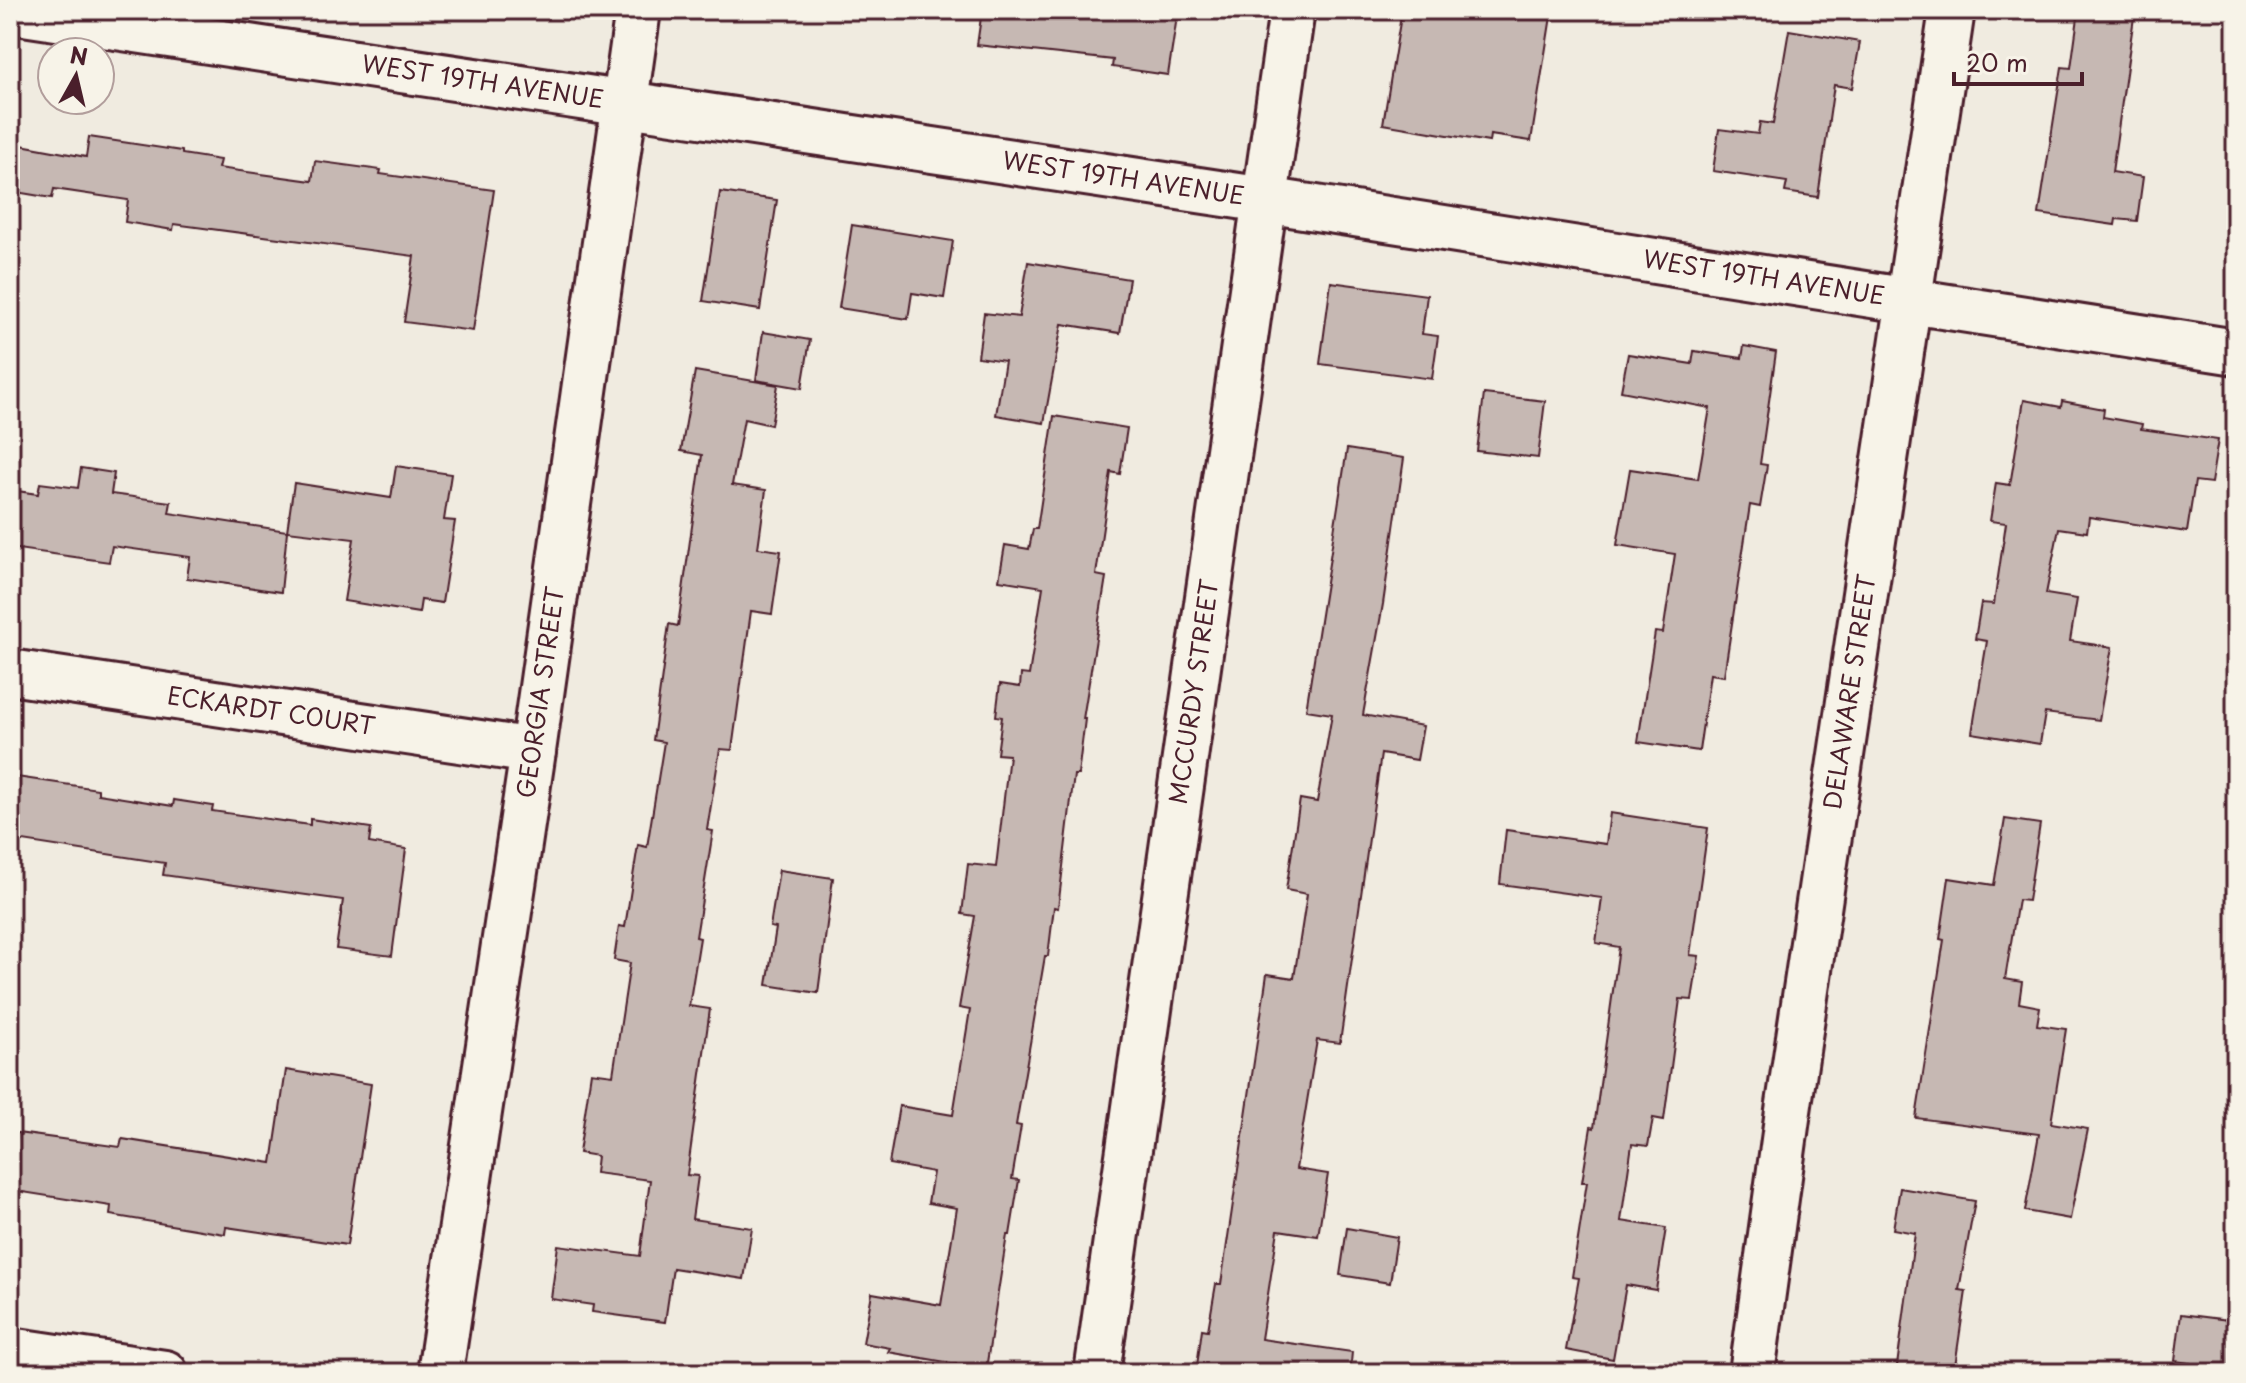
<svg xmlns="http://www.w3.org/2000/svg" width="2246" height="1383" font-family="'Playpen Sans',sans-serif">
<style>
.building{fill:#c6b8b3;stroke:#4a1f2b;stroke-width:2}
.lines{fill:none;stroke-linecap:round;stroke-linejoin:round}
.minor-casing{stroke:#4a1f2b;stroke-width:50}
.secondary-casing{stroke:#4a1f2b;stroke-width:50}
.minor{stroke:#f7f3e8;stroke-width:44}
.secondary{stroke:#f7f3e8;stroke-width:44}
.labels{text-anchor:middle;stroke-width:8;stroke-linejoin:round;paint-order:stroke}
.street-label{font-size:24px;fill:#4a1f2b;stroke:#f7f3e8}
</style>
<rect width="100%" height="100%" fill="#f0ebe0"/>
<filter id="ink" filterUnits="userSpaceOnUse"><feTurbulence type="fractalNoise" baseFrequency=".0125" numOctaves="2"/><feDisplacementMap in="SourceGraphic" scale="16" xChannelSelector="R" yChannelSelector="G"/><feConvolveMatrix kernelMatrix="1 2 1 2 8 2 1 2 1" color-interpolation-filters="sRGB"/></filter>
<g filter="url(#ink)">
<!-- building -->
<g class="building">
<path d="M 982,10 L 1178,10 L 1168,75 L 1112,67 L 1113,60 L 977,45 Z"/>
<path d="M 1402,10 L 1552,10 L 1531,141 L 1490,135 L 1489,142 L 1383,124 Z"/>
<path d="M 2079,10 L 2135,10 L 2112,172 L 2143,177 L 2137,221 L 2116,219 L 2115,225 L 2039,214 L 2062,67 L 2071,68 Z"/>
<path d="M 1789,30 L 1860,42 L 1852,88 L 1834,85 L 1818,197 L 1785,192 L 1787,182 L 1713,171 L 1719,129 L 1758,134 L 1760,122 L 1773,124 Z"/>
<path d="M 89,137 L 182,151 L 182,154 L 220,160 L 218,168 L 312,181 L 315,161 L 381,170 L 380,174 L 494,190 L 473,331 L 404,322 L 414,256 L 174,224 L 173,230 L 125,222 L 128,200 L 54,189 L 52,198 L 10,191 L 10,143 L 86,157 Z"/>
<path d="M 720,192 L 777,200 L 760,310 L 703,301 Z"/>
<path d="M 852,225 L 953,241 L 944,298 L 912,293 L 908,319 L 839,308 Z"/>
<path d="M 1028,262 L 1129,279 L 1120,333 L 1062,324 L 1044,423 L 996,415 L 1005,361 L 978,357 L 984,313 L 1019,317 Z"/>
<path d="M 1331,282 L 1427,295 L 1422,334 L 1438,336 L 1432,379 L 1320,364 Z"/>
<path d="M 763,332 L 810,340 L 802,388 L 756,380 Z"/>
<path d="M 1744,346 L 1776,352 L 1760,464 L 1767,465 L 1760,507 L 1750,505 L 1724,676 L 1710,674 L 1699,751 L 1638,742 L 1655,632 L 1663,633 L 1675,554 L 1617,545 L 1630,469 L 1698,479 L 1710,408 L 1621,391 L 1628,354 L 1692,364 L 1694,351 L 1742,358 Z"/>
<path d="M 695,371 L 778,385 L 771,425 L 744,419 L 732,485 L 766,490 L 758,548 L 781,551 L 772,614 L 751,611 L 732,750 L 720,749 L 707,830 L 713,831 L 696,937 L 700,938 L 689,1006 L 710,1009 L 687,1175 L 698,1176 L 692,1219 L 752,1228 L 744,1279 L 673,1268 L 665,1322 L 592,1312 L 593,1305 L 551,1299 L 558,1245 L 640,1256 L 650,1180 L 595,1173 L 597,1156 L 579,1153 L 591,1072 L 613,1075 L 630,963 L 614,960 L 619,926 L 625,927 L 638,845 L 647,847 L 664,742 L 653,740 L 669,624 L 678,626 L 702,455 L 681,451 Z"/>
<path d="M 1484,394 L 1545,401 L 1538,458 L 1477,451 Z"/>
<path d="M 2024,400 L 2061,407 L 2062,401 L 2104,409 L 2103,417 L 2142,424 L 2141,429 L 2218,440 L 2211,483 L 2195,481 L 2187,532 L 2089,517 L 2087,532 L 2059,528 L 2046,594 L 2077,599 L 2070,641 L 2112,647 L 2099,720 L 2045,713 L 2040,744 L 1972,733 L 1987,641 L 1975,639 L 1981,603 L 1994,604 L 2006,523 L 1990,521 L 1996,483 L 2010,485 Z"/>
<path d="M 1054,416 L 1127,428 L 1120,474 L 1111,472 L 1096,575 L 1106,577 L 1083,719 L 1085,719 L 1078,775 L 1074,775 L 1058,908 L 1054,907 L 1048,956 L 1045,956 L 1016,1125 L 1021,1126 L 1012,1179 L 1019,1180 L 1010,1235 L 1007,1235 L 986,1369 L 888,1352 L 890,1348 L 863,1343 L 872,1293 L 941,1305 L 957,1208 L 928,1203 L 933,1172 L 889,1164 L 899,1106 L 953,1115 L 970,1010 L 959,1008 L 975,916 L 962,914 L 968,864 L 996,867 L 1009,755 L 997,754 L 1002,717 L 996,716 L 1000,684 L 1020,687 L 1021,674 L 1029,675 L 1043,587 L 999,580 L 1005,545 L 1029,549 L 1033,529 L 1037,529 Z"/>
<path d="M 1347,449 L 1404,458 L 1383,604 L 1363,715 L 1423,726 L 1417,760 L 1381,754 L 1340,1043 L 1317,1040 L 1296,1169 L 1328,1174 L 1318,1236 L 1278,1230 L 1261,1339 L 1352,1352 L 1350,1373 L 1196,1373 L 1202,1329 L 1208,1330 L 1216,1284 L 1221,1284 L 1267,974 L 1294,978 L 1307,894 L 1286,890 L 1300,799 L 1317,802 L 1332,714 L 1306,710 Z"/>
<path d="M 396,466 L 451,474 L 444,520 L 455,521 L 442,603 L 421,600 L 419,613 L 344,601 L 354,539 L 287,531 L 294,483 L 391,498 Z"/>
<path d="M 81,468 L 114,473 L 111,494 L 171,502 L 169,513 L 287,531 L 281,592 L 187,578 L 190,557 L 112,546 L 109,562 L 10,548 L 10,490 L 38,494 L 40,483 L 78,488 Z"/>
<path d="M 10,776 L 98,789 L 98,794 L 173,806 L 174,800 L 213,806 L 212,811 L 310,825 L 310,819 L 371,828 L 369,843 L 406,849 L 392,956 L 336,949 L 343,900 L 163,875 L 165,863 L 10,839 Z"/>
<path d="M 1610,813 L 1708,828 L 1690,955 L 1699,956 L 1692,1000 L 1680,999 L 1664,1120 L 1653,1118 L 1648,1146 L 1632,1144 L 1621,1221 L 1666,1228 L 1656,1290 L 1626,1285 L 1613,1359 L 1566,1350 L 1579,1278 L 1572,1277 L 1587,1182 L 1582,1182 L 1591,1127 L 1594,1128 L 1619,947 L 1596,943 L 1602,898 L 1500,884 L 1506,830 L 1606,844 Z"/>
<path d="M 2005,819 L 2040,824 L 2028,901 L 2018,900 L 2005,979 L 2022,982 L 2019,1003 L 2040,1007 L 2037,1025 L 2066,1029 L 2051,1123 L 2088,1129 L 2070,1219 L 2025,1211 L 2039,1134 L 1916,1118 L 1944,940 L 1940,939 L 1949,878 L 1994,885 Z"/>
<path d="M 779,870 L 833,878 L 818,993 L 767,985 L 776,928 L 770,927 Z"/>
<path d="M 286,1070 L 371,1084 L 347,1245 L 226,1227 L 225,1234 L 110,1215 L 111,1206 L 10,1190 L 17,1133 L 120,1147 L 122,1139 L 272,1163 Z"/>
<path d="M 1900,1188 L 1975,1201 L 1959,1290 L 1966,1291 L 1954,1373 L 1896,1373 L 1915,1233 L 1893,1229 Z"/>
<path d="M 1347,1228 L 1397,1237 L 1390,1283 L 1340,1275 Z"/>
<path d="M 2181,1314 L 2236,1321 L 2236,1373 L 2189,1373 L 2190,1363 L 2175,1361 Z"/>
</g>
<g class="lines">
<defs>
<g id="minor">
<path id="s1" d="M 10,11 L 1265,200 L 2236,352"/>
<path id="s2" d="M 10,672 L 533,751"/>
<path id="s3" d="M 440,1373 L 533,751 L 638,10"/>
<path id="s4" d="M 1097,1373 L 1292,10"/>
<path id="s5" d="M 1752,1373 L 1788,1111 L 1952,10"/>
</g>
<path id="secondary" d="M 10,1350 L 165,1373"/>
</defs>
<!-- minor casing -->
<use href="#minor" class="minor-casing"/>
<!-- secondary casing -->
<use href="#secondary" class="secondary-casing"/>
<!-- minor -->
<use href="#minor" class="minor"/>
<!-- secondary -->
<use href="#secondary" class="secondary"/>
</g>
</g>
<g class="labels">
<!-- street labels -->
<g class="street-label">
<text dy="8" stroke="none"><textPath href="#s1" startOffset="478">WEST 19TH AVENUE</textPath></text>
<text dy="8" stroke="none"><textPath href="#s1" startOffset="1126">WEST 19TH AVENUE</textPath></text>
<text dy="8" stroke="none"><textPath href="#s1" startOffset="1774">WEST 19TH AVENUE</textPath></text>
<text dy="8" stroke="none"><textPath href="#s5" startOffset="688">DELAWARE STREET</textPath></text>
<text dy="8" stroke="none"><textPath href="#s3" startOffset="688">GEORGIA STREET</textPath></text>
<text dy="8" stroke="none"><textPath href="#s4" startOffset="688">MCCURDY STREET</textPath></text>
<text dy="8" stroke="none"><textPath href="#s2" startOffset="264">ECKARDT COURT</textPath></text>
</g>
</g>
<!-- margin -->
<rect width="2246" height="1383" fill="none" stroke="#f7f3e8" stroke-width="40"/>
<rect x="20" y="20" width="2206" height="1343" fill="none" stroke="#4a1f2b" stroke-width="3" filter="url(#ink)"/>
<!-- north arrow -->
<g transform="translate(76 76) rotate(8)"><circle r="38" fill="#f7f3e8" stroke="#b29e9c" stroke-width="2"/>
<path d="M0-6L14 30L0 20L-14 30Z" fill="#4a1f2b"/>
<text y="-12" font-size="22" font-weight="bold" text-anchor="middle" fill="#4a1f2b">N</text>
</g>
<!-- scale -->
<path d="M1954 72v12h128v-12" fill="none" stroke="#4a1f2b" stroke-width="4"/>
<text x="1966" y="72" font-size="24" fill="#4a1f2b" stroke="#f7f3e8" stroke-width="6" paint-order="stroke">20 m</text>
</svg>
